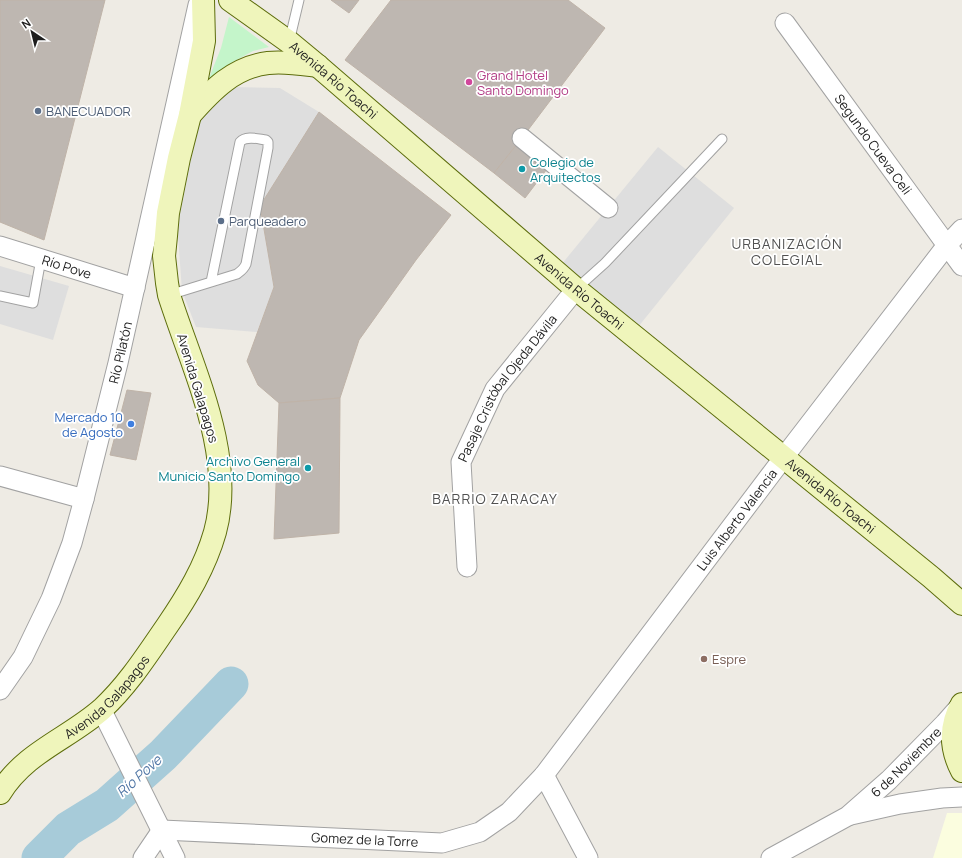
<svg xmlns="http://www.w3.org/2000/svg" width="962" height="858" font-family="Manrope,sans-serif">
<style>
.education{fill:#fbfddf}
.park{fill:#c4f5ca}
.parking{fill:#dedede}
.lines{fill:none;stroke-linecap:round;stroke-linejoin:round}
.river{stroke:#a7cbd9;stroke-width:35}
.building{fill:#beb7b1;stroke:#bfb3a8}
.lane-casing{stroke:#a2a2a2;stroke-width:11}
.street-casing{stroke:#a2a2a2;stroke-width:21}
.secondary-casing{stroke:#5d6d0c;stroke-width:24}
.lane{stroke:#fff;stroke-width:9}
.street{stroke:#fff;stroke-width:19}
.secondary{stroke:#eff5bb;stroke-width:22}
.hotel-dot{fill:#d1479c;stroke:#fff;stroke-width:1.5}
.service-dot{fill:#5c6f8a;stroke:#fff;stroke-width:1.5}
.culture-dot{fill:#0f9aa8;stroke:#fff;stroke-width:1.5}
.shop-dot{fill:#3f7fe0;stroke:#fff;stroke-width:1.5}
.education-dot{fill:#8d6e63;stroke:#fff;stroke-width:1.5}
.labels{text-anchor:middle;stroke-width:3.5;stroke-linejoin:round;paint-order:stroke}
.hotel-label{font-size:13px;fill:#b23c85;stroke:#fff;text-anchor:start}
.street-label{font-size:13px;fill:#1e1e1e;stroke:#fff}
.service-label{font-size:13px;fill:#4e5e75;stroke:#fff;text-anchor:start}
.culture-label{font-size:13px;fill:#0d838f;stroke:#fff;text-anchor:start}
.shop-label{font-size:13px;fill:#366cbe;stroke:#fff;text-anchor:end}
.education-label{font-size:13px;fill:#785e54;stroke:#fff;text-anchor:start}
.neighbourhood-label{font-size:14px;letter-spacing:1px;fill:#515151;stroke:#fff}
.water-label{font-size:14px;font-style:italic;fill:#5177a6;stroke:#fff}
</style>
<rect width="100%" height="100%" fill="#eeebe4"/>
<!-- education -->
<path class="education" d="M 947,813 L 962,813 L 962,858 L 933,858 Z"/>
<!-- park -->
<path class="park" d="M 229,17 L 269,47 L 253,51 L 231,63 L 205,88 L 221,48 Z"/>
<!-- parking -->
<g class="parking">
<path d="M 230,87 L 280,88 L 319,112 L 260,206 L 274,287 L 257,332 L 196,327 L 182,291 L 178,235 L 182,187 L 196,116 Z"/>
<path d="M 658,147 L 734,208 L 638,327 L 561,265 Z"/>
<path d="M 0,266 L 69,286 L 53,340 L 0,324 Z"/>
</g>
<g class="lines">
<!-- river -->
<path class="river" d="M 39,858 L 68,829 L 107,805 L 163,755 L 231,684"/>
</g>
<!-- building -->
<g class="building">
<path d="M 0,0 L 105,0 L 44,240 L 0,222 Z"/>
<path d="M 331,0 L 359,0 L 349,13 Z"/>
<path d="M 391,0 L 568,0 L 605,28 L 522,138 L 494,173 L 345,60 Z"/>
<path d="M 319,112 L 451,215 L 416,260 L 359,340 L 340,398 L 279,403 L 258,385 L 247,361 L 274,287 L 260,206 Z"/>
<path d="M 522,138 L 550,165 L 525,198 L 494,173 Z"/>
<path d="M 127,390 L 151,393 L 136,460 L 110,455 Z"/>
<path d="M 340,398 L 339,533 L 274,539 L 279,403 Z"/>
</g>
<g class="lines">
<defs>
<g id="lane">
<path d="M 289,42 L 299,0"/>
<path d="M 576,289 L 605,263 L 722,139"/>
<path d="M 169,295 L 237,274 C 241,271 244,269 246,264 L 268,148 L 268,142 L 266,140 C 258,139 246,135 240,142 L 211,282"/>
<path d="M 0,296 L 33,303 L 41,259"/>
</g>
<g id="street">
<path id="s1" d="M 785,23 L 962,266"/>
<path d="M 522,138 L 608,208"/>
<path id="s2" d="M 0,246 L 135,288"/>
<path d="M 0,476 L 84,499"/>
<path id="s3" d="M 467,567 L 461,462 L 495,389 L 576,289"/>
<path id="s4" d="M 0,690 L 23,657 L 51,599 L 72,543 L 84,499 L 118,363 L 198,5"/>
<path d="M 101,709 L 175,858"/>
<path d="M 544,775 L 588,858"/>
<path d="M 851,815 L 900,804 L 942,798 L 962,797"/>
<path id="s5" d="M 162,830 L 442,843 L 480,832 L 509,812 L 544,775 L 784,457 L 947,245 L 962,229"/>
<path d="M 143,858 L 162,830"/>
<path id="s6" d="M 771,858 L 848,816 L 889,780 L 945,723 L 960,706"/>
</g>
<g id="secondary">
<path id="s7" d="M 230,0 L 289,42 L 318,66 L 576,289 L 931,577 L 962,604"/>
<path d="M 190,115 C 212,90 234,67 268,63 C 285,61 302,64 318,66"/>
<path d="M 962,704 C 949,727 950,748 962,771"/>
<path id="s8" d="M 0,793 C 25,752 68,739 102,709 C 128,685 147,655 167,626 C 187,597 205,567 215,532 C 236,455 192,368 169,295 L 167,283 L 164,256 L 166,236 L 168,213 L 179,158 L 190,115 L 204,41 L 203,0"/>
</g>
</defs>
<!-- lane casing -->
<use href="#lane" class="lane-casing"/>
<!-- street casing -->
<use href="#street" class="street-casing"/>
<!-- secondary casing -->
<use href="#secondary" class="secondary-casing"/>
<!-- lane -->
<use href="#lane" class="lane"/>
<!-- street -->
<use href="#street" class="street"/>
<!-- secondary -->
<use href="#secondary" class="secondary"/>
</g>
<!-- markers -->
<circle class="hotel-dot" cx="469" cy="82" r="4"/>
<g class="service-dot">
<circle cx="38" cy="111" r="4"/>
<circle cx="221" cy="221" r="4"/>
</g>
<g class="culture-dot">
<circle cx="522" cy="169" r="4"/>
<circle cx="308" cy="468" r="4"/>
</g>
<circle class="shop-dot" cx="131" cy="424" r="4"/>
<circle class="education-dot" cx="704" cy="659" r="4"/>
<g class="labels">
<!-- hotel labels -->
<g class="hotel-label">
<text x="477" y="80">Grand Hotel<tspan x="477" dy="15">Santo Domingo</tspan></text>
</g>
<!-- street labels -->
<g class="street-label">
<text dy="5" stroke="none"><textPath href="#s7" startOffset="131">Avenida Río Toachi</textPath></text>
<text dy="5" stroke="none"><textPath href="#s1" startOffset="150">Segundo Cueva Celi</textPath></text>
<text dy="5" stroke="none"><textPath href="#s2" startOffset="70">Río Pove</textPath></text>
<text dy="5" stroke="none"><textPath href="#s7" startOffset="455">Avenida Río Toachi</textPath></text>
<text dy="5" stroke="none"><textPath href="#s4" startOffset="361">Río Pilatón</textPath></text>
<text transform="translate(198 388) rotate(73)" y="5">Avenida Galapagos</text>
<text dy="5" stroke="none"><textPath href="#s3" startOffset="193">Pasaje Cristóbal Ojeda Dávila</textPath></text>
<text dy="5" stroke="none"><textPath href="#s7" startOffset="779">Avenida Río Toachi</textPath></text>
<text dy="5" stroke="none"><textPath href="#s5" startOffset="726">Luis Alberto Valencia</textPath></text>
<text dy="5" stroke="none"><textPath href="#s8" startOffset="145">Avenida Galapagos</textPath></text>
<text dy="5" stroke="none"><textPath href="#s6" startOffset="167">6 de Noviembre</textPath></text>
<text dy="5" stroke="none"><textPath href="#s5" startOffset="203">Gomez de la Torre</textPath></text>
</g>
<!-- service labels -->
<g class="service-label">
<text x="46" y="116">BANECUADOR</text>
<text x="229" y="226">Parqueadero</text>
</g>
<!-- culture labels -->
<g class="culture-label">
<text x="530" y="167">Colegio de<tspan x="530" dy="15">Arquitectos</tspan></text>
<text x="300" y="466" text-anchor="end">Archivo General<tspan x="300" dy="15">Municio Santo Domingo</tspan></text>
</g>
<!-- shop labels -->
<g class="shop-label">
<text x="123" y="422">Mercado 10<tspan x="123" dy="15">de Agosto</tspan></text>
</g>
<!-- education labels -->
<g class="education-label">
<text x="712" y="664">Espre</text>
</g>
<!-- neighbourhood labels -->
<g class="neighbourhood-label">
<text x="787" y="249">URBANIZACIÓN<tspan x="787" dy="16">COLEGIAL</tspan></text>
<text x="495" y="504">BARRIO ZARACAY</text>
</g>
<!-- water labels -->
<g class="water-label">
<text transform="translate(139 776) rotate(-42)" y="5">Río Pove</text>
</g>
</g>
<!-- north arrow -->
<g transform="translate(32 32) rotate(325)" stroke="#ffffff" stroke-width="3" paint-order="stroke">
<path d="M0-3L7 15L0 10L-7 15Z" fill="#1e1e1e"/>
<text y="-6" font-size="11" font-weight="bold" text-anchor="middle" fill="#1e1e1e">N</text>
</g>
</svg>
